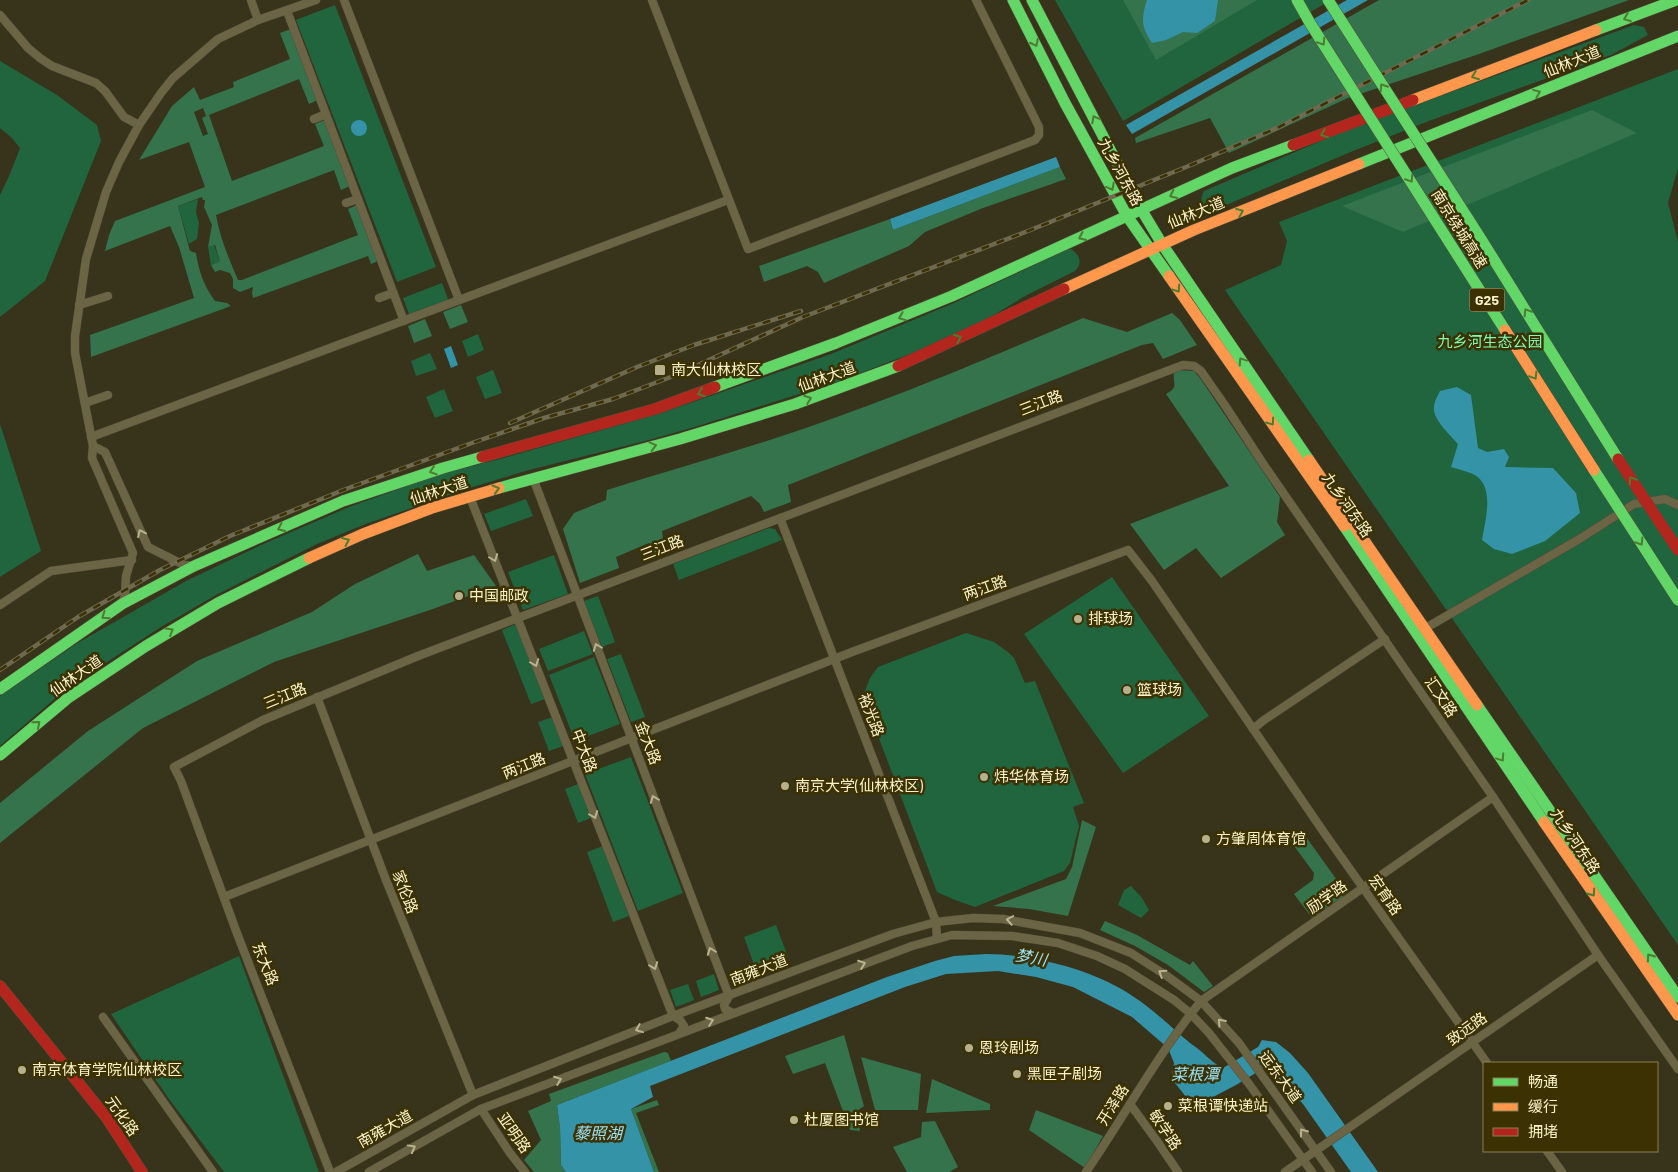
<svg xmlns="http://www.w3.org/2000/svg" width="1678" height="1172" font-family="Barlow,'Noto Sans SC',sans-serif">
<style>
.green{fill:#20653e}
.forest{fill:#34734c;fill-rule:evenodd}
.water{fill:#3593a7}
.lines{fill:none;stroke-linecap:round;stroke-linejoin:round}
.street-casing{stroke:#544f3b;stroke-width:9}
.fast-casing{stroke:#544f3b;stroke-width:12}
.slow-casing{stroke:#544f3b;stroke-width:12}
.jam-casing{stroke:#544f3b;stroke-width:12}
.street{stroke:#6c6545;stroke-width:8}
.fast{stroke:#63d668;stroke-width:11}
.slow{stroke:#ff974d;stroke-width:11}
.jam{stroke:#b3261e;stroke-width:11}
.rail-casing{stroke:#6e694f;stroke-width:4.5}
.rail{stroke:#3b3102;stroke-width:2.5;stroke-dasharray:8;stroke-linecap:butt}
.fast-bridge-casing{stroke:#544f3b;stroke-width:12;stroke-linecap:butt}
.slow-bridge-casing{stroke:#544f3b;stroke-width:12;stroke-linecap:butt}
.jam-bridge-casing{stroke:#544f3b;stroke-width:12;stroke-linecap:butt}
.fast-bridge{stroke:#63d668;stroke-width:11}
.slow-bridge{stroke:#ff974d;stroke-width:11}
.jam-bridge{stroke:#b3261e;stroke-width:11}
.oneway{stroke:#4d7b30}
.oneway2{stroke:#bbb38f}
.poi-dot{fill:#b7b08d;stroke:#3b3102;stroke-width:2}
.labels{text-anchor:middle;stroke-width:5;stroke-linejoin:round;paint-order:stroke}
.shield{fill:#3b3102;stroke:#c2b98f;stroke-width:1}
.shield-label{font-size:14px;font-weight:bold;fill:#fcf3cb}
.street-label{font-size:15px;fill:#fcf3cb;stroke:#3b3102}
.park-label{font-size:15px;fill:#7dffb5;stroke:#3b3102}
.poi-label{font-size:15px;fill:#fcf3cb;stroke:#3b3102;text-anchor:start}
.water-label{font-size:16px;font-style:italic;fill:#9ae3f7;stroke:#3b3102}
</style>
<rect width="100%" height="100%" fill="#38331b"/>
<!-- green -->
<g class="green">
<path d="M 1055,0 L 1331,0 L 1123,121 Z"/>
<path d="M 335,5 L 436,267 L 397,282 L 296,20 Z"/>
<path d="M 1634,25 L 1644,27 L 1648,35 L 1611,55 L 1429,121 L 1353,151 L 1212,211 C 1201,207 1199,200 1204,191 L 1344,131 Z"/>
<path d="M 0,61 L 57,95 L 97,125 L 101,141 L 45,281 L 0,317 L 0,195 L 10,174 L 20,148 L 12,138 L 0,128 Z"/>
<path d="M 1678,69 L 1678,168 L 1668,203 L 1678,242 L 1678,945 L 1225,290 L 1281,265 L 1287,241 L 1279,222 Z"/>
<path d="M 198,199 L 196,212 L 199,223 L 197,239 L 189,244 L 178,206 Z"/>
<path d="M 214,245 L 220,261 L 211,265 L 208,247 Z"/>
<path d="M 1071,249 C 1080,255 1083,263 1075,271 L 1025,296 L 994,315 L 912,353 L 840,381 L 698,426 L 649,440 L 529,470 L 466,489 L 363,525 L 317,544 L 216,595 L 161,627 L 90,673 L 52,701 L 0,746 L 0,696 L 76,644 L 186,581 L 261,545 L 349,507 L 440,474 L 500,459 L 659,414 L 831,354 L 954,303 L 1066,250 Z"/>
<path d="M 442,283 L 448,299 L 445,303 L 414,314 L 409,314 L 403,298 Z"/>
<path d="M 478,334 L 484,350 L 468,357 L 462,341 Z"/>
<path d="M 430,353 L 437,369 L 416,376 L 411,361 Z"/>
<path d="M 493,370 L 502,393 L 485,399 L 476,377 Z"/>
<path d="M 444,389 L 453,411 L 435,418 L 426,397 Z"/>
<path d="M 0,424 L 41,551 L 0,577 Z"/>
<path d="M 526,499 L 533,516 L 491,531 L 484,514 Z"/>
<path d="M 769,528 L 775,529 L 782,540 L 679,580 L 673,564 Z"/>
<path d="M 554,555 L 568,594 L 523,610 L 508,572 Z"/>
<path d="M 1112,577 L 1209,716 L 1123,773 L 1024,634 Z"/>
<path d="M 598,596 L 615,642 L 602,647 L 584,601 Z"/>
<path d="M 516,624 L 545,699 L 531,704 L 502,630 Z"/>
<path d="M 584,631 L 593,654 L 548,671 L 539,649 Z"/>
<path d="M 966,633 L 994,642 L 1009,653 L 1014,658 L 1025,683 L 1035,681 L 1084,803 L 1073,807 L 1079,826 L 1070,863 L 1064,871 L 975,907 L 955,900 L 937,892 L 863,696 L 870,678 L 878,667 Z"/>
<path d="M 621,654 L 645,717 L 631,722 L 607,659 Z"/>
<path d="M 594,657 L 620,724 L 575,741 L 549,675 Z"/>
<path d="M 553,717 L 563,746 L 549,751 L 538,722 Z"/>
<path d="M 631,757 L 683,893 L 638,911 L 585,774 Z"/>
<path d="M 578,784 L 591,818 L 578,823 L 565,789 Z"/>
<path d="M 603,846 L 629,916 L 613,922 L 587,852 Z"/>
<path d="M 1131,886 L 1142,898 L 1149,910 L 1141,918 L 1118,905 L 1124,890 Z"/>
<path d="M 776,925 L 788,957 L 756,970 L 744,937 Z"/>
<path d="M 239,956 L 319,1172 L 224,1172 L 169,1099 L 111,1014 Z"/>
<path d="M 714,974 L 719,990 L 701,997 L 696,981 Z"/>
<path d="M 688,984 L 694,1000 L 676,1007 L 670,990 Z"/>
</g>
<!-- forest -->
<g class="forest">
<path d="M 1123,0 L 1257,0 L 1156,60 Z"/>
<path d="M 1379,0 L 1629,0 L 1479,54 L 1348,98 L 1229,153 L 1210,118 L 1136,143 L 1135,138 Z"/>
<path d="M 291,29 L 318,100 L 309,104 L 299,79 L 209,115 L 232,181 L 324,146 L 315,124 L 325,120 L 350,186 L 341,190 L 334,170 L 216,215 C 220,238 229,259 238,280 L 242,280 L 358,235 L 348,209 L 357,205 L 378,261 L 371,264 L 368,256 L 253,298 L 252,293 L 253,287 L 240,292 L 233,288 L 233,279 L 230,273 L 220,270 L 215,272 L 211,265 L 220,261 L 215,245 L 208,247 L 212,225 L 204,207 L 205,200 L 203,200 L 202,197 L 178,206 L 190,251 L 196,253 C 199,272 204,286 215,301 L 227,303 L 231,306 L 91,357 L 90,335 L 194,298 L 179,247 L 170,226 L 105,251 L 109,235 L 115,221 L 205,187 L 189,142 L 139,160 L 172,106 L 194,87 L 200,100 L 234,87 L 233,82 L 290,59 L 280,33 ZM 203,108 L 206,116 L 202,118 L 208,134 L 203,136 L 194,112 Z"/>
<path d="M 1592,110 L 1637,133 L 1403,232 L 1342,206 Z"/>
<path d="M 1060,167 L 1066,179 L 983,208 L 925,232 L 909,246 L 824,283 L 818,272 L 807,266 L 764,282 L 759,266 L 890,219 L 893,230 Z"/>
<path d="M 461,305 L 468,322 L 450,329 L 443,312 Z"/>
<path d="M 1172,313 L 1180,320 L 1197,345 L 1163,359 L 1153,343 L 1142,345 L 788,485 L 791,502 L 764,512 L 760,504 L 751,496 L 662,531 L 664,549 L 653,554 L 649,543 L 616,557 L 619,568 L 580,583 L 563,529 L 574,513 L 606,500 L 607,490 C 687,465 767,443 845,414 C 926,385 1005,351 1083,318 L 1127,332 Z"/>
<path d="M 425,319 L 432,336 L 414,343 L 408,326 Z"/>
<path d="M 1177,370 L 1194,371 L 1200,378 L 1280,497 L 1277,522 L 1285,535 L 1221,578 L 1196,548 L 1164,570 L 1130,524 L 1229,486 L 1166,394 C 1180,386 1172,384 1174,372 Z"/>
<path d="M 418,554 L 427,571 L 474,555 L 496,586 L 430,610 L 274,662 L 143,728 L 0,843 L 0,803 L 88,731 L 197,661 L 312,612 L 355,584 Z"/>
<path d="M 1082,820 L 1096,827 L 1068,916 L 1029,909 L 993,906 L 1066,879 L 1072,867 Z"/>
<path d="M 1301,830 L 1347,894 L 1312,918 L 1294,894 L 1313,880 L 1314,873 L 1289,839 Z"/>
<path d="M 1105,921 L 1137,935 L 1190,965 L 1193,961 L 1213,986 L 1204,992 L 1168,965 L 1135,946 L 1100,930 Z"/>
<path d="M 844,1035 L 864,1106 L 857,1111 L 860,1131 L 850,1130 L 825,1063 L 793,1074 L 785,1056 Z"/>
<path d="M 664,1052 L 668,1053 L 671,1061 L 557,1105 L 560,1128 L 561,1165 L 566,1172 L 534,1172 L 524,1160 L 541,1140 L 528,1111 L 551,1101 L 549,1094 Z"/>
<path d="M 861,1057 L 921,1074 L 918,1110 L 875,1110 Z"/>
<path d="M 932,1079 L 990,1104 L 990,1110 L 926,1113 Z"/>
<path d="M 657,1100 L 659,1105 L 636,1113 L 659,1172 L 654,1172 L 631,1109 Z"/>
<path d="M 1036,1110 L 1103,1136 L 1085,1168 L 1029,1130 Z"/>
<path d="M 935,1121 L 958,1167 L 949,1172 L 907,1172 L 893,1147 L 921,1137 L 922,1122 Z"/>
</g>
<!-- water -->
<g class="water">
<path d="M 1147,0 L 1218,0 L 1215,21 L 1197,33 L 1183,32 L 1166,40 L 1152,43 C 1141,26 1141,19 1147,0 Z"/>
<path d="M 1347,0 L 1368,0 L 1132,134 L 1126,125 Z"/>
<circle cx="359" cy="128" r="8"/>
<path d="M 1056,157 L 1060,167 L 893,230 L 890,219 Z"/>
<path d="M 451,346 L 458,365 L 451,368 L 444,349 Z"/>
<path d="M 1457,387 L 1471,395 L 1478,448 L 1487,452 L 1504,449 L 1509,457 L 1505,467 L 1553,468 L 1576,493 L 1580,513 L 1545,541 L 1512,554 L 1494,549 L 1482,540 C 1485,521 1496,485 1473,474 C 1466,471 1458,469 1451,467 L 1458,444 C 1451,436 1436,422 1434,411 C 1433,404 1437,397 1440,391 Z"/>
<path d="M 986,954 C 1032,954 1096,970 1134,997 C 1154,1010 1172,1028 1190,1043 C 1203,1051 1210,1062 1223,1068 L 1258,1047 L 1262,1040 L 1276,1042 L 1290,1053 L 1308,1073 L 1378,1172 L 1351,1172 L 1303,1104 L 1267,1066 L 1236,1085 L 1194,1107 L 1171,1078 L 1174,1063 L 1168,1048 L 1132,1017 L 1073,987 L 1036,977 L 998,971 L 946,974 L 905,987 L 650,1086 L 653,1097 L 631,1109 L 654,1172 L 566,1172 L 561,1165 L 560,1128 L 557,1105 L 887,977 L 935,961 L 954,956 Z"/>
</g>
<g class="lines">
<defs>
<g id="street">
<path d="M 251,0 L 258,20"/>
<path d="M 344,0 L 459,300"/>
<path d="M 652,0 L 748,249 L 1035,140 L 1039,135 L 1039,127 L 976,0"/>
<path d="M 287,11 L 404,321"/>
<path d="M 0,15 L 28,48 L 40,58 L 52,66 L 96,83 L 105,91 L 124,117 L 139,125"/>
<path d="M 314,119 L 326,114"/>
<path d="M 346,203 L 358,199"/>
<path d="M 379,298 L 393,293"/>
<path d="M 79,305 L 108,296"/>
<path d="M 85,403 L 108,395"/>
<path d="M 91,437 L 728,200"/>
<path d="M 93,446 L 105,452 L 148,547 L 184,565 L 192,566"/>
<path d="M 533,478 L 729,996 L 724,1005 L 725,1009 L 733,1013"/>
<path d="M 470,497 L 673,1016 L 680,1020 L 684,1026 L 680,1032"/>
<path d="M 780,518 L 936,922 L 937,938"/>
<path d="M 122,603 L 125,596 L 126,576 L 133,553 L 92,458 L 93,446 L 75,353 L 75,336 L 86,259 L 106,192 L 119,162 L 139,125 L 161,93 L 173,78 L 218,39 L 258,20 L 316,0"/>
<path d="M 0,605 L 51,571 L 132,560"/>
<path d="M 1424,629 L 1581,538 L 1634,504 L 1665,499 L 1678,505"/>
<path d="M 317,697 L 386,880 L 473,1095"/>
<path d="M 1253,729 L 1264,720 L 1385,639"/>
<path d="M 224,897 L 852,652 L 1128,550 L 1152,581 L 1325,834 L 1487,1063"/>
<path d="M 103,1017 L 213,1172"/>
<path d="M 1130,1104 L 1157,1141 L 1178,1172"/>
<path d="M 481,1109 L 510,1153 L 525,1172"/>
<path d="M 1547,1151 L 1562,1172"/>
<path d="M 330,1172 L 238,936 L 181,781 L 174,767 L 263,720 L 418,656 L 1183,365 L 1194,366 L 1201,371 L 1224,404 L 1264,465 L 1493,797 L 1598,955 L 1678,1069"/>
<path d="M 336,1172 L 473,1095 L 673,1016 L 893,934 L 936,922 L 973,918 L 1003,919 L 1080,933 L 1131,953 L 1167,976 L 1201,1001 L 1239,1043 L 1331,1172"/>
<path d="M 369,1172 L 481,1109 L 912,946 L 952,935 L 1012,936 L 1058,943 L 1097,956 L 1125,969 L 1174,1000 L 1191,1014 L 1209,1033 L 1249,1084 L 1312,1172"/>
<path d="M 1086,1172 C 1125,1115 1158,1054 1201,1001 L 1493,797"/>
<path d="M 1285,1172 L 1598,955"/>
</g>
<g id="fast">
<path d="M 1013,0 L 1065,103 L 1127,216 L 1169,276"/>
<path d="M 1032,0 L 1141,209 L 1162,244 L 1309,460"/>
<path d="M 1596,30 L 1676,0"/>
<path d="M 1359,164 L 1678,36"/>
<path d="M 715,387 L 836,343 L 952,296 L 1232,168 L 1293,145"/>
<path d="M 499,488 L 680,439 L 795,404 L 898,366"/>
<path d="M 1344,526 L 1544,822"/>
<path d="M 0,689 L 122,604 L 194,566 L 343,501 L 443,468 L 482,457"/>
<path d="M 1477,705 L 1678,997"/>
<path d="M 0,755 L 68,698 L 146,646 L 218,603 L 309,558"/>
</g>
<g id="slow">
<path d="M 1413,100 L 1596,30"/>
<path d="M 1169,276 L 1344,526"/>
<path d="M 1064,289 L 1194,230 L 1359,164"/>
<path d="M 1309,460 L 1477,705"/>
<path d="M 309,558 L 363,534 L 432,508 L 499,488"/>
<path d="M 1544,822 L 1678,1015"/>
</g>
<g id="jam">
<path d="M 1293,145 L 1413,100"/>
<path d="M 898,366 L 1064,289"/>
<path d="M 482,457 L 655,409 L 715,387"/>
<path d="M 0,986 L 106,1117 L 142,1172"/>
</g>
</defs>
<!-- street casing -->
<use href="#street" class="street-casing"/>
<!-- fast casing -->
<use href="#fast" class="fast-casing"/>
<!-- slow casing -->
<use href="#slow" class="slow-casing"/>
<!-- jam casing -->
<use href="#jam" class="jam-casing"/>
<!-- street -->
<use href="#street" class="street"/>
<!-- fast -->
<use href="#fast" class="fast"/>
<!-- slow -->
<use href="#slow" class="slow"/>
<!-- jam -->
<use href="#jam" class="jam"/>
<defs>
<g id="rail">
<path d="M 510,423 L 637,367 L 694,345 L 801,311"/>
<path d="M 0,670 L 78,617 L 160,570 L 230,536 L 346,489 L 472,443 L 544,418 L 613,399 L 676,375 L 803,317 L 1028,231 L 1191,165 L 1277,128 L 1528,0"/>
</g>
</defs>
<!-- rail casing -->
<use href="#rail" class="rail-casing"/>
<!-- rail -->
<use href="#rail" class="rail"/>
<defs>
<g id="fast-bridge">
<path d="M 1297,0 L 1310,23 L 1505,330"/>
<path d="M 1328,0 L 1481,239 L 1618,459"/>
<path d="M 1594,470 L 1678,600"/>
</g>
<path id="slow-bridge" d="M 1505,330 L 1594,470"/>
<path id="jam-bridge" d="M 1618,459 L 1678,550"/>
</defs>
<!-- fast-bridge casing -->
<use href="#fast-bridge" class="fast-bridge-casing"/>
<!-- slow-bridge casing -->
<use href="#slow-bridge" class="slow-bridge-casing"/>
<!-- jam-bridge casing -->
<use href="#jam-bridge" class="jam-bridge-casing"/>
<!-- fast-bridge -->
<use href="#fast-bridge" class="fast-bridge"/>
<!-- slow-bridge -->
<use href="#slow-bridge" class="slow-bridge"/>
<!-- jam-bridge -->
<use href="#jam-bridge" class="jam-bridge"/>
</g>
<!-- one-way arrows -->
<defs><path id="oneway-chevron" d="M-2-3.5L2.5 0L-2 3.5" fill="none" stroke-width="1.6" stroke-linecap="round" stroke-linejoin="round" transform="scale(1.25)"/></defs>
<g class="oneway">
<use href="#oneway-chevron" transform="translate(1627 18) rotate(159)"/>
<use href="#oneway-chevron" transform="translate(1322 42) rotate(57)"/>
<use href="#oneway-chevron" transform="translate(1035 43) rotate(63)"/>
<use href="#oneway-chevron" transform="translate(1475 76) rotate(159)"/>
<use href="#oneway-chevron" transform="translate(1383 87) rotate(-123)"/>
<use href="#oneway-chevron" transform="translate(1537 93) rotate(-22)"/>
<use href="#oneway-chevron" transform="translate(1095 119) rotate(-118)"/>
<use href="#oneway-chevron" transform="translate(1324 134) rotate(159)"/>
<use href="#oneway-chevron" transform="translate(1410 179) rotate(57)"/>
<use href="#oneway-chevron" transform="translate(1111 187) rotate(62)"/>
<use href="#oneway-chevron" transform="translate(1173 195) rotate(155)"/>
<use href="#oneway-chevron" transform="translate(1240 212) rotate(-22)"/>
<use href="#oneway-chevron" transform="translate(1082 237) rotate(156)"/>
<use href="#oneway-chevron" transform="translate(1177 289) rotate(55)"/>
<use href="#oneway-chevron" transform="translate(1527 312) rotate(-122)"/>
<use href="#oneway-chevron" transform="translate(902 317) rotate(158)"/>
<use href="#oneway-chevron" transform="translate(958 338) rotate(-25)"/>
<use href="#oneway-chevron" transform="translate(1242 361) rotate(-124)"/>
<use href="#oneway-chevron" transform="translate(1534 376) rotate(58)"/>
<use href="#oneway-chevron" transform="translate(701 393) rotate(161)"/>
<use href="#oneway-chevron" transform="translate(808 399) rotate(-20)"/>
<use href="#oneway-chevron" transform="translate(1271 422) rotate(55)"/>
<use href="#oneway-chevron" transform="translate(653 446) rotate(-15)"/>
<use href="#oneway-chevron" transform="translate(433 471) rotate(162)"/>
<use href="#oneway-chevron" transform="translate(1632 480) rotate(-123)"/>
<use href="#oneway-chevron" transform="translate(496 489) rotate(-17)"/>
<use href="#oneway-chevron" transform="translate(281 528) rotate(156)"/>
<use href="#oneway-chevron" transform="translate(346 541) rotate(-24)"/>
<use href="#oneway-chevron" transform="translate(1640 542) rotate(57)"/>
<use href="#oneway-chevron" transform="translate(105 616) rotate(145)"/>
<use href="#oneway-chevron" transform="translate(170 631) rotate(-31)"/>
<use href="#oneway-chevron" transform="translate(37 724) rotate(-40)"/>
<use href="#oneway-chevron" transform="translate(1501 758) rotate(56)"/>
<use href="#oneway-chevron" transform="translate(1592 893) rotate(55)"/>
<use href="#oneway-chevron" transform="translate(1650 957) rotate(-125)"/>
</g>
<g class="oneway2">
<use href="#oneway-chevron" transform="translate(141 533) rotate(-115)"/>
<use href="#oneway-chevron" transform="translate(494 558) rotate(69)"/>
<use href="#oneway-chevron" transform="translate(597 647) rotate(-111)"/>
<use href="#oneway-chevron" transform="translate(535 663) rotate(69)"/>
<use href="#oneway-chevron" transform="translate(654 799) rotate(-111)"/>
<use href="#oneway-chevron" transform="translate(594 815) rotate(69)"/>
<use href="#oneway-chevron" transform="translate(1010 920) rotate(-170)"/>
<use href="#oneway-chevron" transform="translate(711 951) rotate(-111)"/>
<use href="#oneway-chevron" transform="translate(862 964) rotate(-21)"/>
<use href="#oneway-chevron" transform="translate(654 966) rotate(69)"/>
<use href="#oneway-chevron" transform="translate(1162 973) rotate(-147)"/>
<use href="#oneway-chevron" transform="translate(710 1021) rotate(-20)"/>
<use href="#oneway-chevron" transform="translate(1221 1022) rotate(-132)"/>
<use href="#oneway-chevron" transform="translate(639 1029) rotate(158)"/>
<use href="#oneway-chevron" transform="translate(558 1080) rotate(-21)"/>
<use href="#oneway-chevron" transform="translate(1303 1132) rotate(-126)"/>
<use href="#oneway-chevron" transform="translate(412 1148) rotate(-29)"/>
</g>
<!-- markers -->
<g class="poi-dot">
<rect x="654" y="364" width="12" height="12" rx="2.5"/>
<circle cx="459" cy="596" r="5"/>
<circle cx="1078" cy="619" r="5"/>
<circle cx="1127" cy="690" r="5"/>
<circle cx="984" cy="777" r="5"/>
<circle cx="785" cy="786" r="5"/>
<circle cx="1206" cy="839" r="5"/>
<circle cx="969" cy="1048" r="5"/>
<circle cx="22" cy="1070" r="5"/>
<circle cx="1017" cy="1074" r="5"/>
<circle cx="1168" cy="1106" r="5"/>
<circle cx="794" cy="1120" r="5"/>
</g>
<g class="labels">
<!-- shield labels -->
<rect class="shield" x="1469.5" y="288.5" width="35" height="23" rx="4"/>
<g class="shield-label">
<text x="1487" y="305">G25</text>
</g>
<!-- street labels -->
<g class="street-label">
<text transform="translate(1572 62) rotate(-22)" y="5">仙林大道</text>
<text transform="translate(1120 172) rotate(61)" y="5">九乡河东路</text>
<text transform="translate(1196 213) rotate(-22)" y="5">仙林大道</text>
<text transform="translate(1459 229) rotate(58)" y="5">南京绕城高速</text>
<text transform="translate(827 377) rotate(-20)" y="5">仙林大道</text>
<text transform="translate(1041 403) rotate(-21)" y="5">三江路</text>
<text transform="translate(439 491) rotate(-18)" y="5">仙林大道</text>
<text transform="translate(1347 505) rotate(55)" y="5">九乡河东路</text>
<text transform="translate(662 548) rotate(-21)" y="5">三江路</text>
<text transform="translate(985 588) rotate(-20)" y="5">两江路</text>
<text transform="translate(76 676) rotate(-35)" y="5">仙林大道</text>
<text transform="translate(285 696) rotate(-22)" y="5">三江路</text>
<text transform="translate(1441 697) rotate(56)" y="5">汇文路</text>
<text transform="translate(871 715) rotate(69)" y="5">裕光路</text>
<text transform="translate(648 743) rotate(69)" y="5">金大路</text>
<text transform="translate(584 751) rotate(69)" y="5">中大路</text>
<text transform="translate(524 766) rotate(-22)" y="5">两江路</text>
<text transform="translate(1575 841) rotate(56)" y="5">九乡河东路</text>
<text transform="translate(405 892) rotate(69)" y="5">家伦路</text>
<text transform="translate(1385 895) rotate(55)" y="5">宏育路</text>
<text transform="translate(1327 897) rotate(-35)" y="5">励学路</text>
<text transform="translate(265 964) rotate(68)" y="5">东大路</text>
<text transform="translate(759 970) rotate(-21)" y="5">南雍大道</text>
<text transform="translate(1467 1029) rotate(-36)" y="5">致远路</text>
<text transform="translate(1280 1077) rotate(54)" y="5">远东大道</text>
<text transform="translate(1113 1105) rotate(-58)" y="5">开泽路</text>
<text transform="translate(122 1116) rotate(55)" y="5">元化路</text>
<text transform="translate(385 1129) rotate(-29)" y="5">南雍大道</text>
<text transform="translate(1165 1130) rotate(56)" y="5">敏学路</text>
<text transform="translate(514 1133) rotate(55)" y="5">亚明路</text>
</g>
<!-- park labels -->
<g class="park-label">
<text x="1490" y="347">九乡河生态公园</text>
</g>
<!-- poi labels -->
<g class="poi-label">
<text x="671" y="375">南大仙林校区</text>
<text x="469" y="601">中国邮政</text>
<text x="1088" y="624">排球场</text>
<text x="1137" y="695">篮球场</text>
<text x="994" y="782">炜华体育场</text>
<text x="795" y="791">南京大学(仙林校区)</text>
<text x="1216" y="844">方肇周体育馆</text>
<text x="979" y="1053">恩玲剧场</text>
<text x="32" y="1075">南京体育学院仙林校区</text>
<text x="1027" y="1079">黑匣子剧场</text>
<text x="1178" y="1111">菜根谭快递站</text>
<text x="804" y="1125">杜厦图书馆</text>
</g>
<!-- water labels -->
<g class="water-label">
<text transform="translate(1031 957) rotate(10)" y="6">梦川</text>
<text x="1195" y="1080">菜根潭</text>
<text x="598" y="1139">藜照湖</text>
</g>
</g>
<!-- legend -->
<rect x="1483" y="1062" width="175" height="90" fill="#3b3102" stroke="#887f52"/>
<rect x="1493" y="1078" width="25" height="8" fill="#63d668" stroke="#887f52"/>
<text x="1528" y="1087" font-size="15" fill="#fcf3cb">畅通</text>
<rect x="1493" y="1103" width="25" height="8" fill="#ff974d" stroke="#887f52"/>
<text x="1528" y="1112" font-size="15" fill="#fcf3cb">缓行</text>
<rect x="1493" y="1128" width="25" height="8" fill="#b3261e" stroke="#887f52"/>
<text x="1528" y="1137" font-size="15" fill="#fcf3cb">拥堵</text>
</svg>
